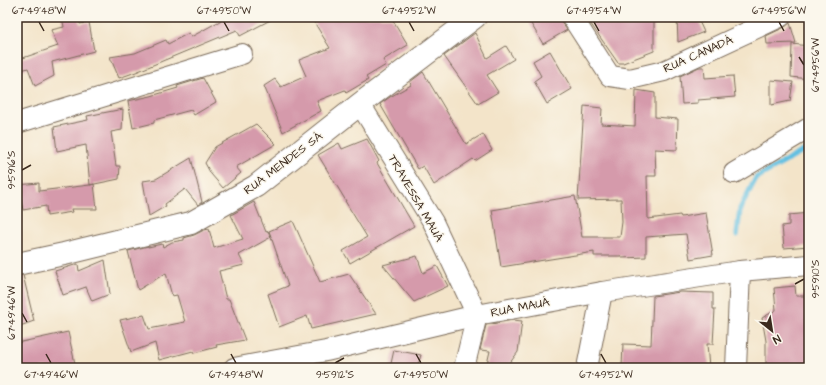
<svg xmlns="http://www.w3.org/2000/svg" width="826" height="385" font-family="'Architects Daughter',sans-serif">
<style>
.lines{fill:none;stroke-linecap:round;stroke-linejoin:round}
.stream{stroke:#63c0e1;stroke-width:5.5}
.building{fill:#d59aab}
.minor-casing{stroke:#7b6b5a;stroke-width:22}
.tertiary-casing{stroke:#7b6b5a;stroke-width:24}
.minor{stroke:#fff;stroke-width:20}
.tertiary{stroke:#fff;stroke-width:22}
.ticks{fill:none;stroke:#3b2a1e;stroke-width:1.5}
.labels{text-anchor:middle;stroke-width:3;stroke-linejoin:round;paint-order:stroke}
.street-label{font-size:12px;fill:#3b2a1e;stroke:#fbf7ec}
.neatline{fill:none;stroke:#3b2a1e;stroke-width:1.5}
.ticks-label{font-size:10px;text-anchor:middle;fill:#3b2a1e}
</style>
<rect width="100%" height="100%" fill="#fbf7ec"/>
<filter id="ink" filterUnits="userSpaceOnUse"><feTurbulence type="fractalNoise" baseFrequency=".025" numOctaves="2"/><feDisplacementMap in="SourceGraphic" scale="8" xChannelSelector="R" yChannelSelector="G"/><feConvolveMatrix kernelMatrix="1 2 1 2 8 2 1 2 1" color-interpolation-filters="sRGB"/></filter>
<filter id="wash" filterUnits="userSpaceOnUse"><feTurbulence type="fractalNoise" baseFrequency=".012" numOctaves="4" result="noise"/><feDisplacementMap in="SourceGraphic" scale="16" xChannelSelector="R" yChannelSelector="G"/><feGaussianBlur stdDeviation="0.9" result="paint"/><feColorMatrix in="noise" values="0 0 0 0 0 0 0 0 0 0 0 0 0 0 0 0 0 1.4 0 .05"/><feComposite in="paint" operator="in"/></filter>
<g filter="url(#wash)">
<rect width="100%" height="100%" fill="#f3e4c9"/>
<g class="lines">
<!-- stream -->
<path class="stream" d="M 737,235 L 740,209 L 756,178 L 809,148"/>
</g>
<g id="blocks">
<!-- building -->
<g class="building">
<path d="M 62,17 L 78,17 L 80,24 L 89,22 L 94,51 L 52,62 L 54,76 L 35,86 L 28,68 L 18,71 L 17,60 L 58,46 L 51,30 L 64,27 Z"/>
<path d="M 227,17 L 276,17 L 240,36 L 237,30 L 136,72 L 119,78 L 110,57 L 135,53 L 166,40 L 168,44 L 189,33 L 191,37 Z"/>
<path d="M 311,17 L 391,17 L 408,45 L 383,60 L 386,65 L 366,77 L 368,80 L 346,93 L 345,90 L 317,101 L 321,111 L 283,132 L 264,86 L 275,79 L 281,87 L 306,76 L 299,60 L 330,48 Z"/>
<path d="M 527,17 L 561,17 L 562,23 L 567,30 L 543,44 Z"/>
<path d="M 586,17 L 654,17 L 654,51 L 623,63 L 618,63 Z"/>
<path d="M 677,17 L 697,17 L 704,32 L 678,42 Z"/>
<path d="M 790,23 L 796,43 L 767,44 L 766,36 L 785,27 Z"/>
<path d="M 475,33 L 487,58 L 506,46 L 514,59 L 487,75 L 498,92 L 478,104 L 444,56 Z"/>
<path d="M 792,44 L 809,46 L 809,79 L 791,77 Z"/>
<path d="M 550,51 L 572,89 L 547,104 L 534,81 L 541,76 L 533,61 Z"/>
<path d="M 699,67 L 704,67 L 705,78 L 733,76 L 735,97 L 698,100 L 698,103 L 682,104 L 680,76 Z"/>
<path d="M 423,72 L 466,144 L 483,134 L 492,150 L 475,161 L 473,159 L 434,185 L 423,166 L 418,169 L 380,104 L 390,97 L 411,85 L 410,82 Z"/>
<path d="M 203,78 L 216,102 L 194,115 L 191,110 L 154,120 L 154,123 L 133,128 L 128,101 L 151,96 L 178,88 L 177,86 Z"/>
<path d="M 771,80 L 793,82 L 790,101 L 771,105 Z"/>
<path d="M 636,90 L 655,93 L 655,117 L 678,119 L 677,150 L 655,149 L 656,176 L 647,176 L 648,219 L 680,215 L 681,217 L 706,213 L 713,255 L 690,259 L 686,234 L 646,237 L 646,257 L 622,258 L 622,256 L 594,256 L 594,252 L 501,267 L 492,210 L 575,196 L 582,237 L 620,237 L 622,222 L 621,199 L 578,200 L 584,106 L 602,108 L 601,124 L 635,126 Z"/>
<path d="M 123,109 L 122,130 L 111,132 L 116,166 L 120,166 L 119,179 L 90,185 L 94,184 L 97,209 L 71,209 L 72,212 L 47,216 L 46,206 L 23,210 L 21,200 L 17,201 L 17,185 L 39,183 L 39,191 L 90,185 L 86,145 L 57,151 L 54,127 L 88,120 L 87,116 Z"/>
<path d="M 256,124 L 276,144 L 236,167 L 241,173 L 223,188 L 211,174 L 205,163 L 215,147 Z"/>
<path d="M 367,139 L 379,161 L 377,163 L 414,226 L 350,263 L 343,251 L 367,237 L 345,201 L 346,201 L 318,155 L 339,143 L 342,149 Z"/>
<path d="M 191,158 L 202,202 L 198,205 L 185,189 L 165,204 L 166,206 L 149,216 L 143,181 L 156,179 Z"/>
<path d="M 254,202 L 266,232 L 268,231 L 271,237 L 239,255 L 244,265 L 219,271 L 226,299 L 229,299 L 245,340 L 216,345 L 217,347 L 194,353 L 193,351 L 159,360 L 155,343 L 131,352 L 120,320 L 144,315 L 149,329 L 185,322 L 177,295 L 172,296 L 166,273 L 138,290 L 128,251 L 148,246 L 148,247 L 162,244 L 163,247 L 172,242 L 184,240 L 184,238 L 194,235 L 204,230 L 209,229 L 214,248 L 243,239 L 231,215 Z"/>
<path d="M 809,213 L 809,246 L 784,248 L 782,226 L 789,225 L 789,215 Z"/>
<path d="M 293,221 L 320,282 L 349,274 L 376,314 L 311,329 L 307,316 L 279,327 L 268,294 L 288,286 L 269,231 Z"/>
<path d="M 417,256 L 423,273 L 437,266 L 448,286 L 414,302 L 383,265 Z"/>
<path d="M 105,260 L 110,294 L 92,301 L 86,287 L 63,295 L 55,271 L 78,264 L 79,271 Z"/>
<path d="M 23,275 L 34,321 L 17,327 L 17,276 Z"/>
<path d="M 795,286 L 796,296 L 809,296 L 809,368 L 766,368 L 766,341 L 762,318 L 776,310 L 774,288 Z"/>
<path d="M 680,292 L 713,293 L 713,309 L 715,309 L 713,344 L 707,344 L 709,368 L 667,368 L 622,366 L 623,344 L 651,345 L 653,296 Z"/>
<path d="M 513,320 L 522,321 L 518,352 L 506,368 L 486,368 L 490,351 L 480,350 L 486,325 Z"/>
<path d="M 68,332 L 76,368 L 17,368 L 17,343 Z"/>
<path d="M 394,350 L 421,355 L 417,368 L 390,368 Z"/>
</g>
</g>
</g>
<g filter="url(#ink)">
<use href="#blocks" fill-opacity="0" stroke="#7b6b5a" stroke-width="1"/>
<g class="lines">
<defs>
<g id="minor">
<path d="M 572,17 L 610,76 L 630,79 L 664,71 L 780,17"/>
<path d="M 360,104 L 433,222 L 477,315 L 464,368"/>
<path d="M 17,123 L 242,54"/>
<path d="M 734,173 L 809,128"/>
<path d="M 234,368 L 326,351 L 477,315 L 602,292 L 740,271 L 809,265"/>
<path d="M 587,368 L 602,292"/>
<path d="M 736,368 L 740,271"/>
</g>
<path id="tertiary" d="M 17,264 L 64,254 L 191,223 L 256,186 L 360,104 L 475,17"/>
</defs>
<!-- minor casing -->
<use href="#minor" class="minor-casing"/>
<!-- tertiary casing -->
<use href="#tertiary" class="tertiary-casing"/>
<!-- minor -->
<use href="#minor" class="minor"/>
<!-- tertiary -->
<use href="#tertiary" class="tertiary"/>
</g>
</g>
<!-- ticks -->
<path class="ticks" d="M 39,22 L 44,31M 224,22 L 229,31M 409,22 L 414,31M 594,22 L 599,31M 779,22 L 784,31M 799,57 L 804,65M 22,170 L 31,165M 795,284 L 804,279M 22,313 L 27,322M 46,354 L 51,363M 231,354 L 236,363M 416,354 L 421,363M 601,354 L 606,363M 335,363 L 344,358"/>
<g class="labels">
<!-- street labels -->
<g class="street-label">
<text transform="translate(698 54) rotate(-24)" y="4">RUA CANADÁ</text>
<text transform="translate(283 163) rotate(-37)" y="4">RUA MENDES SÁ</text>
<text transform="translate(416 198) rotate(60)" y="4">TRAVESSA MAUÁ</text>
<text transform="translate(520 307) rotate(-11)" y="4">RUA MAUÁ</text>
</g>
</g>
<!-- margin -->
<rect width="826" height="385" fill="none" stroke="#fbf7ec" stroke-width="44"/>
<!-- north arrow -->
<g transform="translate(772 331) rotate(150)" stroke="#fbf7ec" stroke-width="3" paint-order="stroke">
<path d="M0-3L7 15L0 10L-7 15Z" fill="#3b2a1e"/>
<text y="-6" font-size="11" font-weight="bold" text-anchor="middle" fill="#3b2a1e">N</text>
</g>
<rect x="22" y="22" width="782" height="341" class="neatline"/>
<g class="ticks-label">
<text x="39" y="14">67°49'48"W</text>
<text x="224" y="14">67°49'50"W</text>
<text x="409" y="14">67°49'52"W</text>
<text x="594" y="14">67°49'54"W</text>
<text x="779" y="14">67°49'56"W</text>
<text transform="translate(815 65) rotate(-90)" y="4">67°49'56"W</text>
<text transform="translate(11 170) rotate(-90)" y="4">9°59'16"S</text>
<text transform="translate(815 279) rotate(-90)" y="4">9°59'10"S</text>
<text transform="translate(11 313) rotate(-90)" y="4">67°49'46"W</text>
<text x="51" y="378">67°49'46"W</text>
<text x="236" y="378">67°49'48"W</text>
<text x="335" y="378">9°59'12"S</text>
<text x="421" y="378">67°49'50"W</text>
<text x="606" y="378">67°49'52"W</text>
</g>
</svg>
